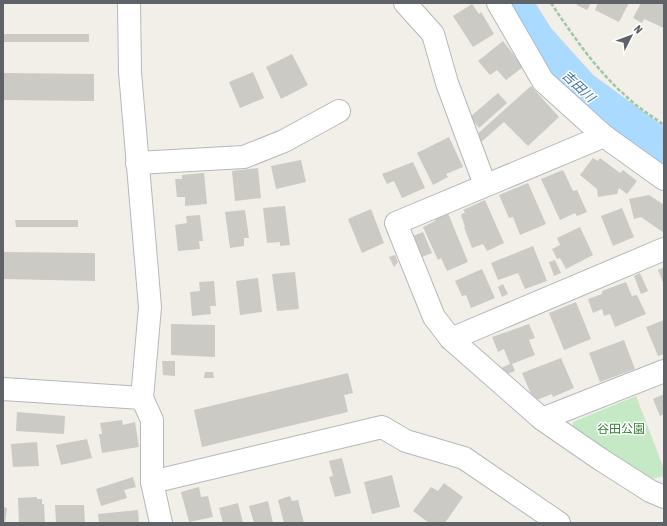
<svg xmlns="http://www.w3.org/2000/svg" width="667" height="526" font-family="'Asap Condensed','Noto Sans JP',sans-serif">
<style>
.green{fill:#c5e8c5}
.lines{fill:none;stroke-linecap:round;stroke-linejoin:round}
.river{stroke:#aadaff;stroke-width:41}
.building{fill:#cccac5}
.minor-casing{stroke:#b5b8bc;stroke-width:24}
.path{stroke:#9cc7a9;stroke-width:2.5;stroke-dasharray:4 2;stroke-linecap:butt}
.minor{stroke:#fff;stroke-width:22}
.labels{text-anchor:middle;stroke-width:3;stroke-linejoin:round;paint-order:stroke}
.park-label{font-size:12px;fill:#348238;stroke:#fff}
.water-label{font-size:13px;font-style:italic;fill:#4174aa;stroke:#fff}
</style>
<rect width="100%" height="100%" fill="#f1efe8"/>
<!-- green -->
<path class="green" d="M 636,396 L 664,469 L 664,476 L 652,479 L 573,430 L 573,422 Z"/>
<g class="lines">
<!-- river -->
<path class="river" d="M 511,3 L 535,41 L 579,90 L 664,152"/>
</g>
<!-- building -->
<g class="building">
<path d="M 577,3 L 591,3 L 587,10 L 577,5 Z"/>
<path d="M 598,3 L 629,3 L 619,22 L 595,10 Z"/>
<path d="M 641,3 L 664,3 L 664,28 L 644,19 L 642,23 L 633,18 Z"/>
<path d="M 472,4 L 479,14 L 481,12 L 494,34 L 473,47 L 453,16 Z"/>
<rect x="3" y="34" width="86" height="8"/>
<path d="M 503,41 L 523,67 L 506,80 L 497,70 L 490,75 L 478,61 Z"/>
<path d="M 292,54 L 308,85 L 281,99 L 266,67 Z"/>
<path d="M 253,72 L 264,98 L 240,108 L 229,82 Z"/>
<path d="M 3,73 L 94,74 L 94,101 L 3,100 Z"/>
<path d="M 531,86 L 559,117 L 528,146 L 504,122 L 480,143 L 474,137 Z"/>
<path d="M 498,93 L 507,103 L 479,128 L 470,117 Z"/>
<path d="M 449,137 L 463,167 L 446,174 L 448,177 L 433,185 L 417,153 Z"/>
<path d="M 593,158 L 598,161 L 600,158 L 620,173 L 623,170 L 637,181 L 627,194 L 619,188 L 617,194 L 598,197 L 597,189 L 580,175 Z"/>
<path d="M 301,160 L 306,182 L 276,189 L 271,166 Z"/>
<path d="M 413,162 L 425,188 L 402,198 L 394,181 L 387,184 L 382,174 Z"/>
<path d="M 258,168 L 261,198 L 235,201 L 232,171 Z"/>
<path d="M 563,170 L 573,191 L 577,190 L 587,212 L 577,216 L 575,213 L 560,220 L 541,179 Z"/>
<path d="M 204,173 L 207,204 L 185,206 L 185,197 L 177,197 L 175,179 L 182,179 L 182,175 Z"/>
<path d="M 528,183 L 546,224 L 520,235 L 513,217 L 509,218 L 499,195 Z"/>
<path d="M 649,195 L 664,205 L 664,233 L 641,217 L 634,219 L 629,199 Z"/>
<path d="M 485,200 L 504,243 L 487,251 L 483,244 L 472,248 L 464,227 L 465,227 L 461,215 L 465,212 L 463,210 Z"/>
<path d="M 285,206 L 290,245 L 280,246 L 280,242 L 267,243 L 263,208 Z"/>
<path d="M 622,208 L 634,237 L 613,246 L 601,216 Z"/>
<path d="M 371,209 L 384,243 L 362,253 L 348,219 Z"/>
<path d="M 245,210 L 249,238 L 244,238 L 244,246 L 230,248 L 225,212 Z"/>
<path d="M 448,213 L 468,262 L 447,271 L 441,258 L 438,260 L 423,227 L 435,221 L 435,219 Z"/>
<path d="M 200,215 L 203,241 L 199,241 L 200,249 L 178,251 L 175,225 L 187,223 L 186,216 Z"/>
<path d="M 15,220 L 78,220 L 78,227 L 16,227 Z"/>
<path d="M 580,227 L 593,255 L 566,269 L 560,258 L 557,259 L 552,249 L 560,245 L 557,238 Z"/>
<path d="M 423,232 L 432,253 L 422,257 L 413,236 Z"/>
<path d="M 533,246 L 547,281 L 525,289 L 518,273 L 498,280 L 491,263 Z"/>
<path d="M 3,252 L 95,253 L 95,281 L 3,279 Z"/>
<path d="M 395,255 L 398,262 L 394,267 L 389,257 Z"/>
<path d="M 555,260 L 561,273 L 554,276 L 549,262 Z"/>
<path d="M 664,267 L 664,285 L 658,270 Z"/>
<path d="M 482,269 L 495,298 L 471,308 L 466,295 L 462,296 L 455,281 Z"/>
<path d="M 295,272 L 299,309 L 277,311 L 272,274 Z"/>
<path d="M 640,273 L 648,291 L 641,294 L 634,276 Z"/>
<path d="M 258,278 L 262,312 L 240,315 L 236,281 Z"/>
<path d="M 214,281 L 216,306 L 210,306 L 211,314 L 192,316 L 190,292 L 200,291 L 199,282 Z"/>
<path d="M 626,282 L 632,296 L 637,295 L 646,314 L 615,327 L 610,314 L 604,316 L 602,309 L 593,313 L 588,299 L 602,294 L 602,291 Z"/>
<path d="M 503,284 L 508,294 L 502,297 L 498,287 Z"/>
<path d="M 576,302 L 591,339 L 564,350 L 549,313 Z"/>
<path d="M 664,320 L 664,354 L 658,356 L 646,327 Z"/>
<path d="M 171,324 L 215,325 L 215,357 L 171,355 Z"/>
<path d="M 529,324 L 535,338 L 529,340 L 535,355 L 512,364 L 515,371 L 502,376 L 499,369 L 510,364 L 504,349 L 498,352 L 492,337 Z"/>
<path d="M 624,340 L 635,369 L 600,382 L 589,353 Z"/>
<path d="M 561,358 L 574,388 L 553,397 L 552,394 L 534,401 L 522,373 Z"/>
<path d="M 162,361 L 175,361 L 175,376 L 163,375 Z"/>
<path d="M 205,372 L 213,372 L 214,378 L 204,378 Z"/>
<path d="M 348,373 L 353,393 L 344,395 L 348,412 L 202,447 L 194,410 Z"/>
<path d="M 664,394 L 664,414 L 660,416 L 653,399 Z"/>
<path d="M 17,412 L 65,416 L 64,434 L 16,431 Z"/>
<path d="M 122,420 L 123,425 L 135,422 L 139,447 L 102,453 L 99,434 L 102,434 L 100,423 Z"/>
<path d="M 87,439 L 92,458 L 61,465 L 56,445 Z"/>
<path d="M 37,442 L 39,466 L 13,467 L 11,444 Z"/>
<path d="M 342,458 L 351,493 L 335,497 L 329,477 L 333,476 L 329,461 Z"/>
<path d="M 392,475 L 400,507 L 372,514 L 364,482 Z"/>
<path d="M 133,477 L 136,487 L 124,490 L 127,498 L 101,506 L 96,489 Z"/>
<path d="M 444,483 L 463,497 L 445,523 L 429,523 L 413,511 L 431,487 L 438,491 Z"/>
<path d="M 199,487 L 201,497 L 208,496 L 213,517 L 189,522 L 181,492 Z"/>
<path d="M 290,496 L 292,501 L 298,500 L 304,523 L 284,523 L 278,500 Z"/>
<path d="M 37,497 L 37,499 L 42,499 L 42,504 L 44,504 L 45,523 L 19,523 L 18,498 Z"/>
<path d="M 268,501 L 273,523 L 254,523 L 249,506 Z"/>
<path d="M 238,503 L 243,523 L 223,523 L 219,508 Z"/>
<path d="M 55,505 L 84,505 L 85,523 L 56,523 Z"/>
<path d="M 3,507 L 7,508 L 5,523 L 3,523 Z"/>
<path d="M 138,510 L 139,523 L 99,523 L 98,514 Z"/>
</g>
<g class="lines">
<defs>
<g id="minor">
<path d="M 129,3 L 130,72 L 150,307 L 142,398 L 152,420 L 152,482 L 161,523"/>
<path d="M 405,3 L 433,34 L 447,83 L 485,185"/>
<path d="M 498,3 L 543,81 L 604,136 L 664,179"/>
<path d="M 604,136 L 396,223 L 434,317 L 451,339 L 542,419 L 600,459 L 650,491 L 664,497"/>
<path d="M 137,163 L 244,157 L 284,141 L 339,111"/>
<path d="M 451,339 L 664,249"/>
<path d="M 3,389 L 142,398"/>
<path d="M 542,419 L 664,371"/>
<path d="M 152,482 L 382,427 L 406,441 L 464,458 L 559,523"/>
</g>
</defs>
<!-- minor casing -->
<use href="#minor" class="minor-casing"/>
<!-- path -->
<path class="path" d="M 551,3 C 573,36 597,71 627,97 C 638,108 652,116 664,125"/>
<!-- minor -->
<use href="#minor" class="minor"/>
</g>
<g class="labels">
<!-- park labels -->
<g class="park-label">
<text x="621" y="433">谷田公園</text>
</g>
<!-- water labels -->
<g class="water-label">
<text transform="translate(579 86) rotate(43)" y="5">吉田川</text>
</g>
</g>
<!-- border -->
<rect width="667" height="526" fill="none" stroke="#5f6368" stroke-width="8"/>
<!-- north arrow -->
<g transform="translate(631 36) rotate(48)" stroke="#ffffff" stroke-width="3" paint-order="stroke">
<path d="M0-3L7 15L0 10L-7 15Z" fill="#5f6368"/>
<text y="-6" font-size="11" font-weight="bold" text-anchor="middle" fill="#5f6368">N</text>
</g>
</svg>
